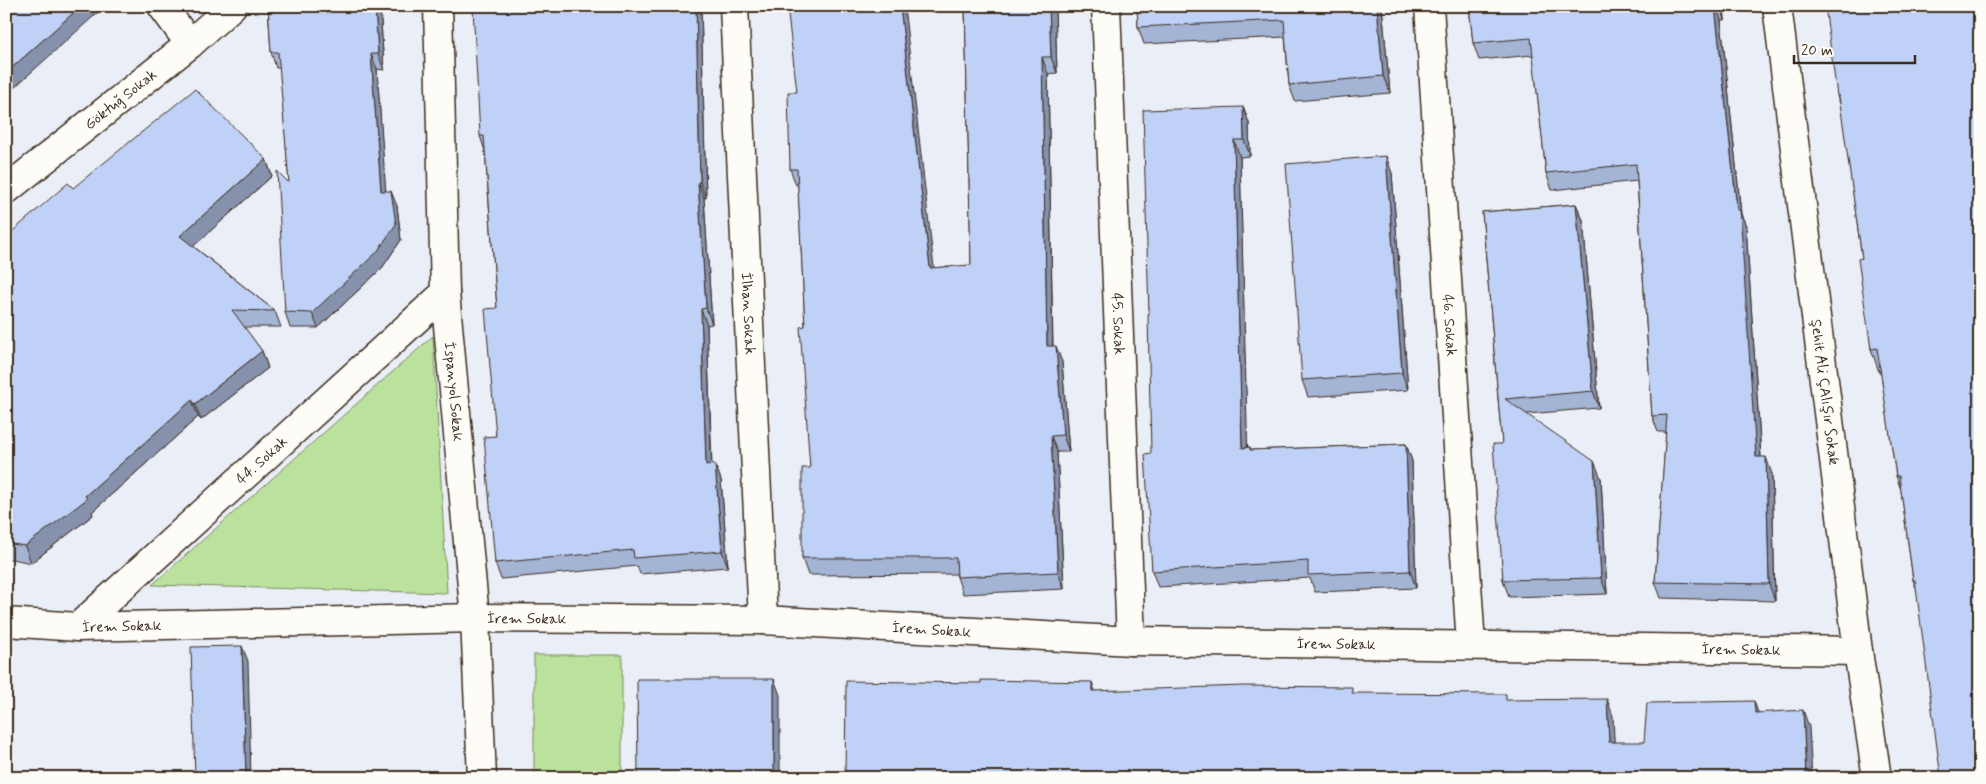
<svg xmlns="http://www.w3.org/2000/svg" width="1986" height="784" font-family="Mynerve,sans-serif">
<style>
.green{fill:#bbe29d;stroke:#7b865e}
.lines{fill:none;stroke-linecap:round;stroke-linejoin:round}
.minor-casing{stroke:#3b2a1e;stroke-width:31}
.minor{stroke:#fdfcf7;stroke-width:28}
.wall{fill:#a4b4d4;stroke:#3b2a1e}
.shaded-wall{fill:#8692ac;stroke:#3b2a1e}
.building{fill:#bfd1f6;stroke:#3b2a1e}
.labels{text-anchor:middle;stroke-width:4;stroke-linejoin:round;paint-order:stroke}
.street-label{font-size:15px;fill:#3b2a1e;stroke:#fdfcf7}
</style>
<rect width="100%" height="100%" fill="#eaeff7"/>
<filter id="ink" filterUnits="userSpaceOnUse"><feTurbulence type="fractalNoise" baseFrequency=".02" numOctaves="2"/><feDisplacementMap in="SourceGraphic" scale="10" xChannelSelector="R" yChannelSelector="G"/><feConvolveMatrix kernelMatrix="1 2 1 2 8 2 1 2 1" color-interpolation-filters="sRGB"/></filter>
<g filter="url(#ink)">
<!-- green -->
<g class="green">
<path d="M 433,336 L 447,593 L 152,585 Z"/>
<rect x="534" y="655" width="88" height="123"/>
</g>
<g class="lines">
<defs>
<g id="minor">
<path d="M 162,6 L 190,44"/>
<path id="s1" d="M 438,6 L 445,293 L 475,618 L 482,778"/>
<path id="s2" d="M 734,6 L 763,620"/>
<path id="s3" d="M 1106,6 L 1131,641"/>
<path id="s4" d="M 1429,6 L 1471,645"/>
<path id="s5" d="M 1777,6 L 1858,651 L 1877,778"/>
<path id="s6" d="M 6,190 L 190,44 L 232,6"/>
<path id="s7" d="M 6,622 L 78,627 L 475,618 L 763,620 L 1131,641 L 1858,651"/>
<path id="s8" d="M 78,627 L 445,293"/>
</g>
</defs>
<!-- minor casing -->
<use href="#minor" class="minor-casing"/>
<!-- minor -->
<use href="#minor" class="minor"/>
</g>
<!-- wall -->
<g class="wall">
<path d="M 268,6 L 380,6 L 384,70 L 377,69 L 385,191 L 397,206 L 401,240 L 382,268 L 318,328 L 290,328 L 285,312 L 289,183 L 280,68 L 276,68 L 271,52 Z"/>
<path d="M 701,6 L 706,198 L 704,198 L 712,324 L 707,325 L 712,465 L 715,464 L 721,480 L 728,567 L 640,574 L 637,566 L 501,579 L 495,563 L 497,308 L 485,151 L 480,136 Z"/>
<path d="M 965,6 L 1055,6 L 1057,73 L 1048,74 L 1053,346 L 1062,362 L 1069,452 L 1057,452 L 1064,589 L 963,594 L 957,577 L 956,574 L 808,575 L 802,558 L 810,468 L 805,326 L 798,185 L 796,185 L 790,169 L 797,92 L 934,268 L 971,265 Z"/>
<path d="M 1137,6 L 1382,6 L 1390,93 L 1295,101 L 1289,85 L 1285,37 L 1144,44 L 1138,27 Z"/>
<path d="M 1469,6 L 1724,6 L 1725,20 L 1721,20 L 1741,214 L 1746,226 L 1761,457 L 1772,474 L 1775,601 L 1661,598 L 1655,582 L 1666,432 L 1658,432 L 1652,416 L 1637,181 L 1552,190 L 1546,173 L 1533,55 L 1479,60 L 1473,43 Z"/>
<path d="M 1980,6 L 1916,588 L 1913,580 L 1901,490 L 1896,476 L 1881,372 L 1879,372 L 1871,349 L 1862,258 L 1841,106 L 1837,96 Z"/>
<path d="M 1243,107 L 1249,123 L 1250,156 L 1240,157 L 1247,447 L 1250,447 L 1251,450 L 1406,444 L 1412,461 L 1416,588 L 1315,592 L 1310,578 L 1158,587 L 1152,571 L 1151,453 Z"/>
<path d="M 266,159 L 272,176 L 193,246 L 275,311 L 281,327 L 244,327 L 262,351 L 268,368 L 201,420 L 198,417 L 92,512 L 93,515 L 31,563 L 13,559 L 6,559 L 6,237 L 73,188 Z"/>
<path d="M 1392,173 L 1408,390 L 1308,397 L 1302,380 Z"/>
<path d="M 1576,204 L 1583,220 L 1599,408 L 1527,414 L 1601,478 L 1607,594 L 1509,597 L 1503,580 L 1502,444 L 1482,212 Z"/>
</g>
<!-- shaded-wall -->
<g class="shaded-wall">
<path d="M 81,6 L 105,6 L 6,95 L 6,73 Z"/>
<path d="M 375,6 L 380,6 L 384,70 L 378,54 Z"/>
<path d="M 696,6 L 701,6 L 706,198 L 700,182 Z"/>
<path d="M 900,6 L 904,6 L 936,285 L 930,268 Z"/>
<path d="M 1049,6 L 1055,6 L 1057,73 L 1051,57 Z"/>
<path d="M 1377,6 L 1382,6 L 1390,93 L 1383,76 Z"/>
<path d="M 1715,6 L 1716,6 L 1721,20 L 1741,214 L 1746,226 L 1762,474 L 1756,457 L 1737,210 Z"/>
<path d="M 1721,6 L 1724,6 L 1725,20 Z"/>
<path d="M 371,54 L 377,69 L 387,207 L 381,191 Z"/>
<path d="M 1042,57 L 1048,74 L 1053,363 L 1047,346 Z"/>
<path d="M 1243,107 L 1249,123 L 1250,156 L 1244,140 Z"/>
<path d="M 1234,140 L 1240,157 L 1248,464 L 1242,448 Z"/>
<path d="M 1386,156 L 1392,173 L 1408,390 L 1402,373 Z"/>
<path d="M 266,159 L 272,176 L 186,253 L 180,236 Z"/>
<path d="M 698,182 L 704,198 L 712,324 L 706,308 Z"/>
<path d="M 391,191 L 397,206 L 401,240 L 382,268 L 318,328 L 312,313 Z"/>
<path d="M 1576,204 L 1583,220 L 1599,408 L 1593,391 Z"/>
<path d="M 701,309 L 707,325 L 712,481 L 706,465 Z"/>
<path d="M 1056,346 L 1062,362 L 1069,452 L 1063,435 Z"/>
<path d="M 262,351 L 268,368 L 201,420 L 195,404 Z"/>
<path d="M 192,400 L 198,417 L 92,512 L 93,515 L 31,563 L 25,546 L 85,496 Z"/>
<path d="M 1051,436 L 1057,452 L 1064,589 L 1058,572 Z"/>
<path d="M 1406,444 L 1412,461 L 1416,588 L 1410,571 Z"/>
<path d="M 1766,457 L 1772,474 L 1775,601 L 1769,584 Z"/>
<path d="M 1594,461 L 1601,478 L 1607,594 L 1601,578 Z"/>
<path d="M 715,464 L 721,480 L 728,567 L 722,551 Z"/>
<path d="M 242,646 L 248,661 L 251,778 L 246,778 Z"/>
<path d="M 774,679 L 780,695 L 780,778 L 774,778 Z"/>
<path d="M 1092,682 L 1098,699 L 1092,691 Z"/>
<path d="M 1607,699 L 1613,716 L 1615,758 L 1609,742 Z"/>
<path d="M 1754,701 L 1760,718 L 1755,713 Z"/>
<path d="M 1803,710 L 1809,727 L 1812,778 L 1806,778 Z"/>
</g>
<!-- building -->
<g class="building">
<path d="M 6,6 L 81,6 L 6,73 Z"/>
<path d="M 268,6 L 375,6 L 378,54 L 371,54 L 381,191 L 391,191 L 396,224 L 377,252 L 312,313 L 285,312 L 277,171 L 289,183 L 278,52 L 271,52 Z"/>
<path d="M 496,6 L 696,6 L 700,182 L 698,182 L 706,308 L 701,309 L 706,465 L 715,464 L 722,551 L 634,558 L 633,550 L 495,563 L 484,437 L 496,436 L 485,309 L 497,308 L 484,136 L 480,136 L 473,7 Z"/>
<path d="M 787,6 L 900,6 L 930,268 L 971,265 L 965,6 L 1049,6 L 1051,57 L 1042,57 L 1047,346 L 1056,346 L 1063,435 L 1051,436 L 1058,572 L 957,577 L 956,558 L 802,558 L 802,468 L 810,468 L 800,327 L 805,326 L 797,169 L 790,169 L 788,92 L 797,92 Z"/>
<path d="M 1137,6 L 1377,6 L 1383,76 L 1289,85 L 1284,20 L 1138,27 Z"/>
<path d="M 1469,6 L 1715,6 L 1737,210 L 1740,210 L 1756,457 L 1766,457 L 1769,584 L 1655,582 L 1667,415 L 1652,416 L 1636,164 L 1546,173 L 1531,38 L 1473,43 Z"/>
<path d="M 1825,6 L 1980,6 L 1980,778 L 1941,778 L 1915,580 L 1913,580 L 1899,476 L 1896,476 L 1877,348 L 1871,349 L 1858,259 L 1862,258 L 1839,96 L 1837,96 Z"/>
<path d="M 195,89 L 266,159 L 180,236 L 275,311 L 232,310 L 262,351 L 195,404 L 192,400 L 85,496 L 87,499 L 25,546 L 6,543 L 6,237 L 68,183 L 73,188 Z"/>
<path d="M 1243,107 L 1244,140 L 1234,140 L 1242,448 L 1250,447 L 1250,450 L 1406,444 L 1410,571 L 1308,575 L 1308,561 L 1152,571 L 1145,454 L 1151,453 L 1148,314 L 1149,314 L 1143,110 Z"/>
<path d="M 1386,156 L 1402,373 L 1302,380 L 1286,164 Z"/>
<path d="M 1576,204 L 1593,391 L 1505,399 L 1594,461 L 1601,578 L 1503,580 L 1493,444 L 1502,444 L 1482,212 Z"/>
<path d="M 242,646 L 246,778 L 195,778 L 191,647 Z"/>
<path d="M 637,679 L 774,679 L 774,778 L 638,778 Z"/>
<path d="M 981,680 L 1092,682 L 1092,691 L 1244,686 L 1352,687 L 1352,693 L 1506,694 L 1506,700 L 1607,699 L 1609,742 L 1644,742 L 1647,703 L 1754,701 L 1755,713 L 1803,710 L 1806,778 L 845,778 L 846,681 L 981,683 Z"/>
</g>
</g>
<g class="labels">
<!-- street labels -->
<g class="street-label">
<text dy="5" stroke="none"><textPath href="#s6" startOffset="146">Göktuğ Sokak</textPath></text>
<text dy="5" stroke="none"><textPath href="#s2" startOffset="308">İlhan Sokak</textPath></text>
<text dy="5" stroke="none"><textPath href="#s3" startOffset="318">45. Sokak</textPath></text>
<text dy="5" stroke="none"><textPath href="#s4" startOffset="320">46. Sokak</textPath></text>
<text dy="5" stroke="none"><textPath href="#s1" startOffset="386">İspanyol Sokak</textPath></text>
<text dy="5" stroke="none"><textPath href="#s5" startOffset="389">Şehit Ali ÇAlışır Sokak</textPath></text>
<text dy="5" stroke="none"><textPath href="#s8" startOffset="248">44. Sokak</textPath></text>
<text dy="5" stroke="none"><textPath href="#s7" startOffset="521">İrem Sokak</textPath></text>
<text dy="5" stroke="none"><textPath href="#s7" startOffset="116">İrem Sokak</textPath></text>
<text dy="5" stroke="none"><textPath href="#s7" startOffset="926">İrem Sokak</textPath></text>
<text dy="5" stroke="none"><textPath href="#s7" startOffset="1331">İrem Sokak</textPath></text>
<text dy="5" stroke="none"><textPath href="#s7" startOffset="1736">İrem Sokak</textPath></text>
</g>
</g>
<!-- margin -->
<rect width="1986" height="784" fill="none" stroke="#fdfcf7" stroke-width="25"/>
<rect x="12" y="12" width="1961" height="759" fill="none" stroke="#3b2a1e" stroke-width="2" filter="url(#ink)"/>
<!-- scale -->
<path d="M1794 55v8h121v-8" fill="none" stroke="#3b2a1e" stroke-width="2.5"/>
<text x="1801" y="55" font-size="15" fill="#3b2a1e" stroke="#fdfcf7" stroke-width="4" paint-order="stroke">20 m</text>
</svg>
